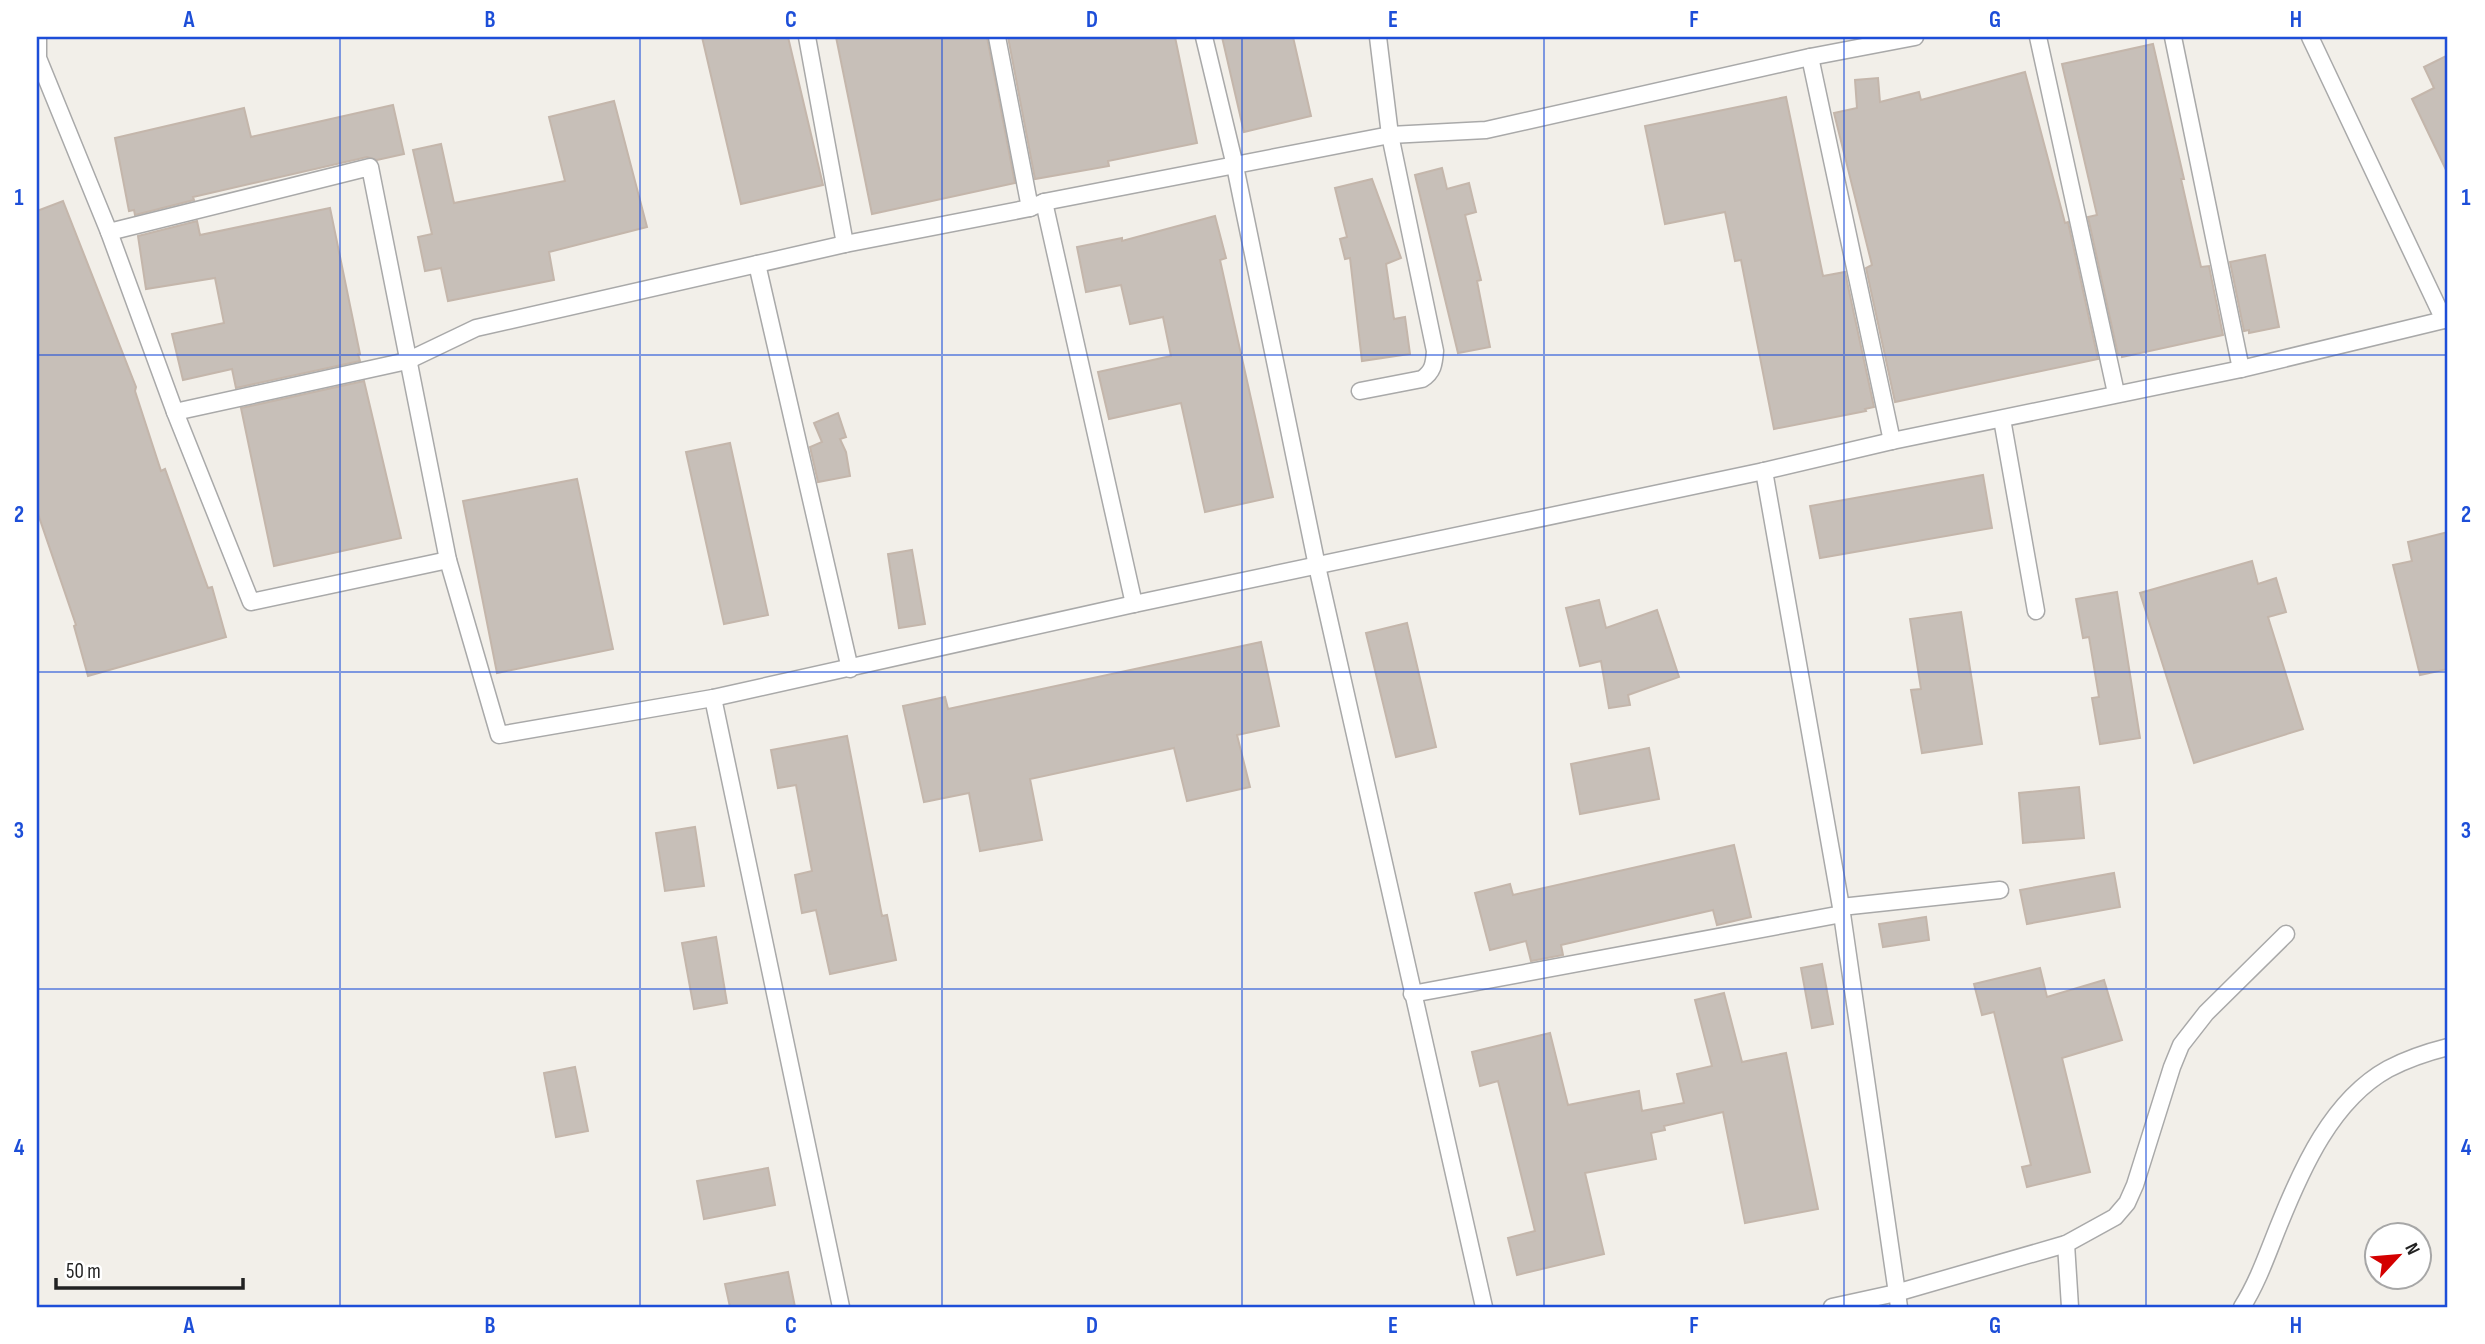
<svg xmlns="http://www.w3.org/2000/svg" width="2485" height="1344" font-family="'Sofia Sans Condensed',sans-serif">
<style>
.building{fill:#c7bfb8;stroke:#c4b6ab;stroke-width:2}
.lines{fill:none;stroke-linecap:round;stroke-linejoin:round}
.lane-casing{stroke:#a9a9a9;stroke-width:19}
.lane{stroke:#fff;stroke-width:16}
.grid{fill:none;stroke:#1d4ed8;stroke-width:2;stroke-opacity:0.55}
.neatline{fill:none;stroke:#1d4ed8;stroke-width:2.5}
.grid-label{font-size:23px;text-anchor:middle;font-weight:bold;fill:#1d4ed8}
</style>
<rect width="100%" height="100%" fill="#f2efe9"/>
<!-- building -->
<g class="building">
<path d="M 702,37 L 788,37 L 823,185 L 741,204 Z"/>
<path d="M 836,37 L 987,37 L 1015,183 L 872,214 Z"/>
<path d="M 1008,37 L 1175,37 L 1197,143 L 1108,161 L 1109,166 L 1035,179 Z"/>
<path d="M 1222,37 L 1293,37 L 1311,116 L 1244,132 Z"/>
<path d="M 2153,44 L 2184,179 L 2181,179 L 2201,267 L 2209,266 L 2223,335 L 2122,357 L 2122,355 L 2118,355 L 2088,217 L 2097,215 L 2062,64 Z"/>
<path d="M 2448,55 L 2448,174 L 2412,99 L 2434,88 L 2424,67 Z"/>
<path d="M 2025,72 L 2065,223 L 2068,222 L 2098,359 L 1895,402 L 1866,268 L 1872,265 L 1834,113 L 1857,108 L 1855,80 L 1878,78 L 1880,102 L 1919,92 L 1921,100 Z"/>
<path d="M 1786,97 L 1823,276 L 1845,272 L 1874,407 L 1865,409 L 1866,411 L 1774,429 L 1741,260 L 1735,261 L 1725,212 L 1665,224 L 1645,126 Z"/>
<path d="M 614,101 L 647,227 L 549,252 L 554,280 L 448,301 L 441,268 L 425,271 L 418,237 L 432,234 L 413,150 L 441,144 L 454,203 L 565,181 L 549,117 Z"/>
<path d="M 393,105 L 404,154 L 377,160 L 367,157 L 193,197 L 194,200 L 135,215 L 134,210 L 129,211 L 115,138 L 244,108 L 251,137 Z"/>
<path d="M 1442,168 L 1447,189 L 1469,183 L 1476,212 L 1465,215 L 1481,280 L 1477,281 L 1490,347 L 1458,353 L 1415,175 Z"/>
<path d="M 1372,179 L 1401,258 L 1386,264 L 1394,319 L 1405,317 L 1410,354 L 1362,361 L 1350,258 L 1345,259 L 1340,239 L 1347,237 L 1335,188 Z"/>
<path d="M 63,201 L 136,387 L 135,391 L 161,471 L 165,469 L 208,588 L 212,587 L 226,637 L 88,676 L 74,626 L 76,625 L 37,511 L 37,211 Z"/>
<path d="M 330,208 L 360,354 L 358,354 L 360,361 L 236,388 L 232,369 L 183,380 L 172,334 L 224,323 L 215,278 L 146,289 L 138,236 L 197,221 L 200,235 Z"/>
<path d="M 1215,216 L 1226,258 L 1220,260 L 1273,497 L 1205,512 L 1181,403 L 1109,419 L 1098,372 L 1171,356 L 1163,317 L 1130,324 L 1121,285 L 1086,292 L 1077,247 L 1122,238 L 1122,241 Z"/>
<path d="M 2265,255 L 2279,327 L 2249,333 L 2249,330 L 2244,331 L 2230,262 Z"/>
<path d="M 364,381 L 401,538 L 274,566 L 241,408 Z"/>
<path d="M 838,413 L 846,437 L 840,439 L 846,452 L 850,476 L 818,482 L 810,447 L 822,442 L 814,423 Z"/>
<path d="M 730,443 L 768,615 L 724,624 L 686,452 Z"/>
<path d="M 1983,475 L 1992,528 L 1820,558 L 1810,506 Z"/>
<path d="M 577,479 L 613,649 L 497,673 L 463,501 Z"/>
<path d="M 2448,532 L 2448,669 L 2420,675 L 2393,565 L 2412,561 L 2408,542 Z"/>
<path d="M 912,550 L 925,624 L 899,628 L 888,554 Z"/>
<path d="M 2252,561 L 2258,584 L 2276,578 L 2286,612 L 2268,617 L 2303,729 L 2194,763 L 2140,593 Z"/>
<path d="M 2117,592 L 2140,738 L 2100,744 L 2092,698 L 2099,697 L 2089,637 L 2083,638 L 2076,599 Z"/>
<path d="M 1599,600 L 1606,628 L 1657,610 L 1679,677 L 1628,695 L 1630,705 L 1609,708 L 1601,661 L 1580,666 L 1566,608 Z"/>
<path d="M 1961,612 L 1982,744 L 1922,753 L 1911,690 L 1921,689 L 1910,619 Z"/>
<path d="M 1407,623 L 1436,747 L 1396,757 L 1366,633 Z"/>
<path d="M 1261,642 L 1279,726 L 1237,735 L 1250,787 L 1187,801 L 1174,748 L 1030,779 L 1042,840 L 980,851 L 969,793 L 924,802 L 903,706 L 945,697 L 948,709 Z"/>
<path d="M 847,736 L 882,916 L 887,915 L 896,960 L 830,974 L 816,910 L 802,913 L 795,875 L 812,871 L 796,785 L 778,788 L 771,750 Z"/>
<path d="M 1649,748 L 1659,799 L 1580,814 L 1571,764 Z"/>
<path d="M 2079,787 L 2084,838 L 2023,843 L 2019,793 Z"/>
<path d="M 695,827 L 704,886 L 665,891 L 656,833 Z"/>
<path d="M 1734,845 L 1751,917 L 1717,925 L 1713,910 L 1561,945 L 1563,955 L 1531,961 L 1526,941 L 1490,950 L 1475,893 L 1510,884 L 1513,895 Z"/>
<path d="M 2114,873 L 2120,907 L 2027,924 L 2020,890 Z"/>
<path d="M 1926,917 L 1929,940 L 1883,947 L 1879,924 Z"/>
<path d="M 716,937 L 727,1003 L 694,1009 L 682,943 Z"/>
<path d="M 1822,964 L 1833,1024 L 1812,1028 L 1801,968 Z"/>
<path d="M 2040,968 L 2047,997 L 2104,980 L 2122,1040 L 2062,1058 L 2090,1172 L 2027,1187 L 2022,1167 L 2031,1165 L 1994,1012 L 1982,1015 L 1974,984 Z"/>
<path d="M 1724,993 L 1742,1062 L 1786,1053 L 1818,1209 L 1745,1223 L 1723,1112 L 1664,1126 L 1665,1130 L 1651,1133 L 1656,1159 L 1585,1173 L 1604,1254 L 1517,1275 L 1508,1238 L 1535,1231 L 1498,1081 L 1480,1086 L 1472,1052 L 1550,1033 L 1568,1105 L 1639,1091 L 1642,1111 L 1684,1103 L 1677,1074 L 1712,1066 L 1695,1000 Z"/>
<path d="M 575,1067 L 588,1131 L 556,1137 L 544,1073 Z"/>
<path d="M 768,1168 L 775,1205 L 704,1219 L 697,1181 Z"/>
<path d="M 788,1272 L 795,1307 L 730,1307 L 725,1284 Z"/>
</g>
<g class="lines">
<defs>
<g id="lane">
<path d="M 38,37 L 38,58 L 109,232 L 175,412 L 251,602 L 448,560"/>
<path d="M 807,37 L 845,244"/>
<path d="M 997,37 L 1030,208"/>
<path d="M 1204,37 L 1235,166 L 1317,566 L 1484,1307"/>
<path d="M 2038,37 L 2116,393"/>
<path d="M 2173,37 L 2241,369"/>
<path d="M 2310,37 L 2444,320"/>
<path d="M 1810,57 L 1892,441"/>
<path d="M 1044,202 L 1134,604"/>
<path d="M 109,232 L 370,167 L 448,560 L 499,735 L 713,698 L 1134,604 L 1764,471 L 1892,441 L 2241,369 L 2448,319"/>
<path d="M 757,264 L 850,669"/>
<path d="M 1360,391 L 1422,379 C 1433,372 1434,364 1435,351 L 1390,135 L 1378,37"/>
<path d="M 175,412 L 407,361 L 476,328 L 845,244 L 1030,208 L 1044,202 L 1390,135 L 1486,130 L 1810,57 L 1915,37"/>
<path d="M 2002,419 L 2036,611"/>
<path d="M 1764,471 L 1841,907 L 1899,1307"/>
<path d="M 713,698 L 841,1307"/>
<path d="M 1841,907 L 2000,890"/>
<path d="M 1412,994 L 1842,914"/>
<path d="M 2066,1244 L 2070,1307"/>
<path d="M 1832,1307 L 1896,1293 L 2066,1244 L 2115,1217 L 2127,1203 L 2135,1185 L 2172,1067 L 2181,1045 L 2206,1013 L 2286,934"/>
<path d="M 2242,1307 C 2258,1282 2268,1252 2279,1225 C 2302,1168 2332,1100 2388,1069 C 2407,1059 2428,1052 2448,1047"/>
</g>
</defs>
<!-- lane casing -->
<use href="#lane" class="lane-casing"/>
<!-- lane -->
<use href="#lane" class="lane"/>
</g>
<!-- grid -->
<path class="grid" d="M 340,37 L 340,1307M 640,37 L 640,1307M 942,37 L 942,1307M 1242,37 L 1242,1307M 1544,37 L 1544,1307M 1844,37 L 1844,1307M 2146,37 L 2146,1307M 37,355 L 2448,355M 37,672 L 2448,672M 37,989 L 2448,989"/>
<!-- border -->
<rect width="2485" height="1344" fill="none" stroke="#ffffff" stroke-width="77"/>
<!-- north arrow -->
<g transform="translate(2398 1256) rotate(64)"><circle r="33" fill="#ffffff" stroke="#a7a7a7" stroke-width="2"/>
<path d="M0-5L12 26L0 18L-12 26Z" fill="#d40000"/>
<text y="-10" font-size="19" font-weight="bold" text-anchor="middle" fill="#222222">N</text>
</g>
<!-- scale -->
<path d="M56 1278v10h187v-10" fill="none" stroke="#222222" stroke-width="3.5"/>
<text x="66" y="1278" font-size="21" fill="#222222" stroke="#ffffff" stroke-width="5" paint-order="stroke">50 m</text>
<rect x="38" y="38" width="2408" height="1268" class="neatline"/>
<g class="grid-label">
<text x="189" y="27">A</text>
<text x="490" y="27">B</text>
<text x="791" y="27">C</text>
<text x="1092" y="27">D</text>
<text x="1393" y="27">E</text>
<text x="1694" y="27">F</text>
<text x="1995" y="27">G</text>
<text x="2296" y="27">H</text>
<text x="19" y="205">1</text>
<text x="2466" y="205">1</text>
<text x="19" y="522">2</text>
<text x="2466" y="522">2</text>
<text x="19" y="838">3</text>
<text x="2466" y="838">3</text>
<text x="19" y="1155">4</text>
<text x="2466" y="1155">4</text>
<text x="189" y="1333">A</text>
<text x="490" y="1333">B</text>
<text x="791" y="1333">C</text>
<text x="1092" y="1333">D</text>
<text x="1393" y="1333">E</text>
<text x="1694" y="1333">F</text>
<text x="1995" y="1333">G</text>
<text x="2296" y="1333">H</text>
</g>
</svg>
